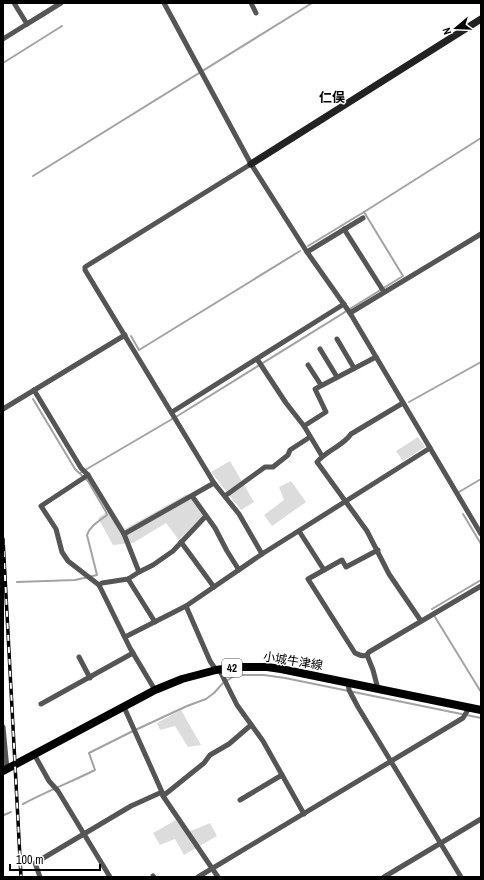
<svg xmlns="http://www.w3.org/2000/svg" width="484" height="880" font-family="'Archivo Narrow','Noto Sans JP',sans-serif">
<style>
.green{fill:#dcdcdc}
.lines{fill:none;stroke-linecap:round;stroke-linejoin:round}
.stream{stroke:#a3a3a3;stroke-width:2}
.street{stroke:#555;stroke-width:5}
.secondary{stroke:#222;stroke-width:7}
.primary{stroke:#000;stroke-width:8}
.rail-casing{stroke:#000;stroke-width:3.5}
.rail{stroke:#fff;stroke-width:2;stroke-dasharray:6;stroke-linecap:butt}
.labels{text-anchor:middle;stroke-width:3;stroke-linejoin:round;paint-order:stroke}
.shield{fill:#fff;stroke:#4c4c4c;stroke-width:1}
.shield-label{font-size:11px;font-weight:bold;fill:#000}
.street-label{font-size:12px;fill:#000;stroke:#fff}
.neighbourhood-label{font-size:13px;font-weight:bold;fill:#000;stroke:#fff}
</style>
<rect width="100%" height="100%" fill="#fff"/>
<!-- green -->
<g class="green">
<path d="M 418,437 L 425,447 L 403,461 L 396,451 Z"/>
<path d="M 230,461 L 254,502 L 241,510 L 211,472 Z"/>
<path d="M 291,481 L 306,502 L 272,526 L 264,515 L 284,500 L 279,487 Z"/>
<path d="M 187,494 L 203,516 L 179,540 L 166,523 L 133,543 L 113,545 L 98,518 L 112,509 L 125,529 Z"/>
<path d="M 181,710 L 201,745 L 188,747 L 175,726 L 160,730 L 157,723 Z"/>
<path d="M 176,820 L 186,833 L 210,823 L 217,836 L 184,855 L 175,839 L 160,845 L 153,833 Z"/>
</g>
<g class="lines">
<!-- stream -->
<g class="stream">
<path d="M 3,63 L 62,26"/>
<path d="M 33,176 L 312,3"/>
<path d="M 308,246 L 364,212"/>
<path d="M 131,336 L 139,350 L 300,251"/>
<path d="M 409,402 L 481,362"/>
<path d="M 80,473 L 179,415 L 403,276 L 364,212 L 481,138"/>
<path d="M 459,492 L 481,479"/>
<path d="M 463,514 L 481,544"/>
<path d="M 17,582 L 75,580 L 97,575 L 87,535 C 90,526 99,521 107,515 L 106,512 L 88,481 L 75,469 L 33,399"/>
<path d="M 432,609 L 481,580"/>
<path d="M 435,617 L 481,692"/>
<path d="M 23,804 C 47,791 71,782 95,770 L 89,753 L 131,732 L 187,706 L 206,699 L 214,693 L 223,683 L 236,675 L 264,675 L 285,678 L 481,718"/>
<path d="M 4,815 L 11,812"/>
</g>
<!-- street -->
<g class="street">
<path d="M 14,3 L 27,24 L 61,3"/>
<path d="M 164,3 L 251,164 L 307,252 L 350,313 L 481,534"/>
<path d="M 251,3 L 256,13"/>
<path d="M 3,39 L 27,24"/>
<path d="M 251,164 L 85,267 L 85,270 L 214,483 L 239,514 L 262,554"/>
<path d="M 344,229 L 384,292"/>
<path d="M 307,252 L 363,218"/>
<path d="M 350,313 L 481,234"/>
<path d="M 337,339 L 354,368"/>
<path d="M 320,349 L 337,377"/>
<path d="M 257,359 L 286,403 L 304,426"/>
<path d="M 308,365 L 321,385"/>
<path d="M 34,390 L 81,468 L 88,475 L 124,534 L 214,483"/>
<path d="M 403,403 L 351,434 C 343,446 327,450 317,462 L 367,531 L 389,574 L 421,621"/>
<path d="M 3,409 L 125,335"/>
<path d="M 172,412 L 344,304"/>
<path d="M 322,456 L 304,426 L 326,412 L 315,389 L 376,357"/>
<path d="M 88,475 L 41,506 L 56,529 L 62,552 L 68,561 L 99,585 L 130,648 L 155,690"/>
<path d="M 192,496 L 215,528 L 227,551 L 239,570"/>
<path d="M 225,496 L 265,467 L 273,467 L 288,455 L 290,450 L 310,437"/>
<path d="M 299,531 L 324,570"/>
<path d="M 124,534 L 139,572"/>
<path d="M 181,542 L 214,587"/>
<path d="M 128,579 L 155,622"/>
<path d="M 99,585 L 102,583 L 128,579 L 139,572 L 153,565 L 173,551 L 206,516"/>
<path d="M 125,637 L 186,606"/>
<path d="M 367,655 C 363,657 359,655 355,653 L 308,579 L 342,560 L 346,567 L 378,550"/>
<path d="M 79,657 L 90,678"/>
<path d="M 219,669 L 237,705 L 263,741 L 304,814"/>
<path d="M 216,670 L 210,661 L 186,606 L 262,554 L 430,448"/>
<path d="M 348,683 L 349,690 L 358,707 L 461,877"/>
<path d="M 378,689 L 373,670 L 367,655 L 369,652 L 481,586"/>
<path d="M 41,704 L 133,653"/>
<path d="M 124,707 L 162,792"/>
<path d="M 3,727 L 7,769"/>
<path d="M 34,754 L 49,781 L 58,791 L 110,877"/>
<path d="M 163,796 L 218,877"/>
<path d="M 240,800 L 282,775"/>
<path d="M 153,876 L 154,877"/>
<path d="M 40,877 L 35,863 L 131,806 L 162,792 L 163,796 L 204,763 L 210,755 L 229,744 L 251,725"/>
<path d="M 198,877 L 463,718 L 469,708"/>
<path d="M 384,877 L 481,819"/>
</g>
<!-- secondary -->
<path class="secondary" d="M 251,164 L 481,19"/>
<!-- primary -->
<path class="primary" d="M 3,771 L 155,690 L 182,679 L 216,670 L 238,667 L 267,667 L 281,669 L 481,710"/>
<defs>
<path id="rail" d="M 3,539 L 21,877"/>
</defs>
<!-- rail casing -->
<use href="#rail" class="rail-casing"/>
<!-- rail -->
<use href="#rail" class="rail"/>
</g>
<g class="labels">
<!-- shield labels -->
<rect class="shield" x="222" y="659" width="20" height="18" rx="3"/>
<g class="shield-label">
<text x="232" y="672">42</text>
</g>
<!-- street labels -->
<g class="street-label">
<text transform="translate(293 661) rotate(9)" y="4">小城牛津線</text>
</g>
<!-- neighbourhood labels -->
<g class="neighbourhood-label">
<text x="332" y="102">仁俣</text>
</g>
</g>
<!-- border -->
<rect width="484" height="880" fill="none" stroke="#000000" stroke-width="8"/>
<!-- north arrow -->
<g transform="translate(456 28) rotate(251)" stroke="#ffffff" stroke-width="3" paint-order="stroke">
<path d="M0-3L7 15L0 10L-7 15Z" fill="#000000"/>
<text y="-6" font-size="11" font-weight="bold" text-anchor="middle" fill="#000000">N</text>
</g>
<!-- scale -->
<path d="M10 864v6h90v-6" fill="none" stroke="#000000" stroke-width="2"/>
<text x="16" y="864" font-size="12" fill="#000000" stroke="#ffffff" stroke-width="3" paint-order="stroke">100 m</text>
</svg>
